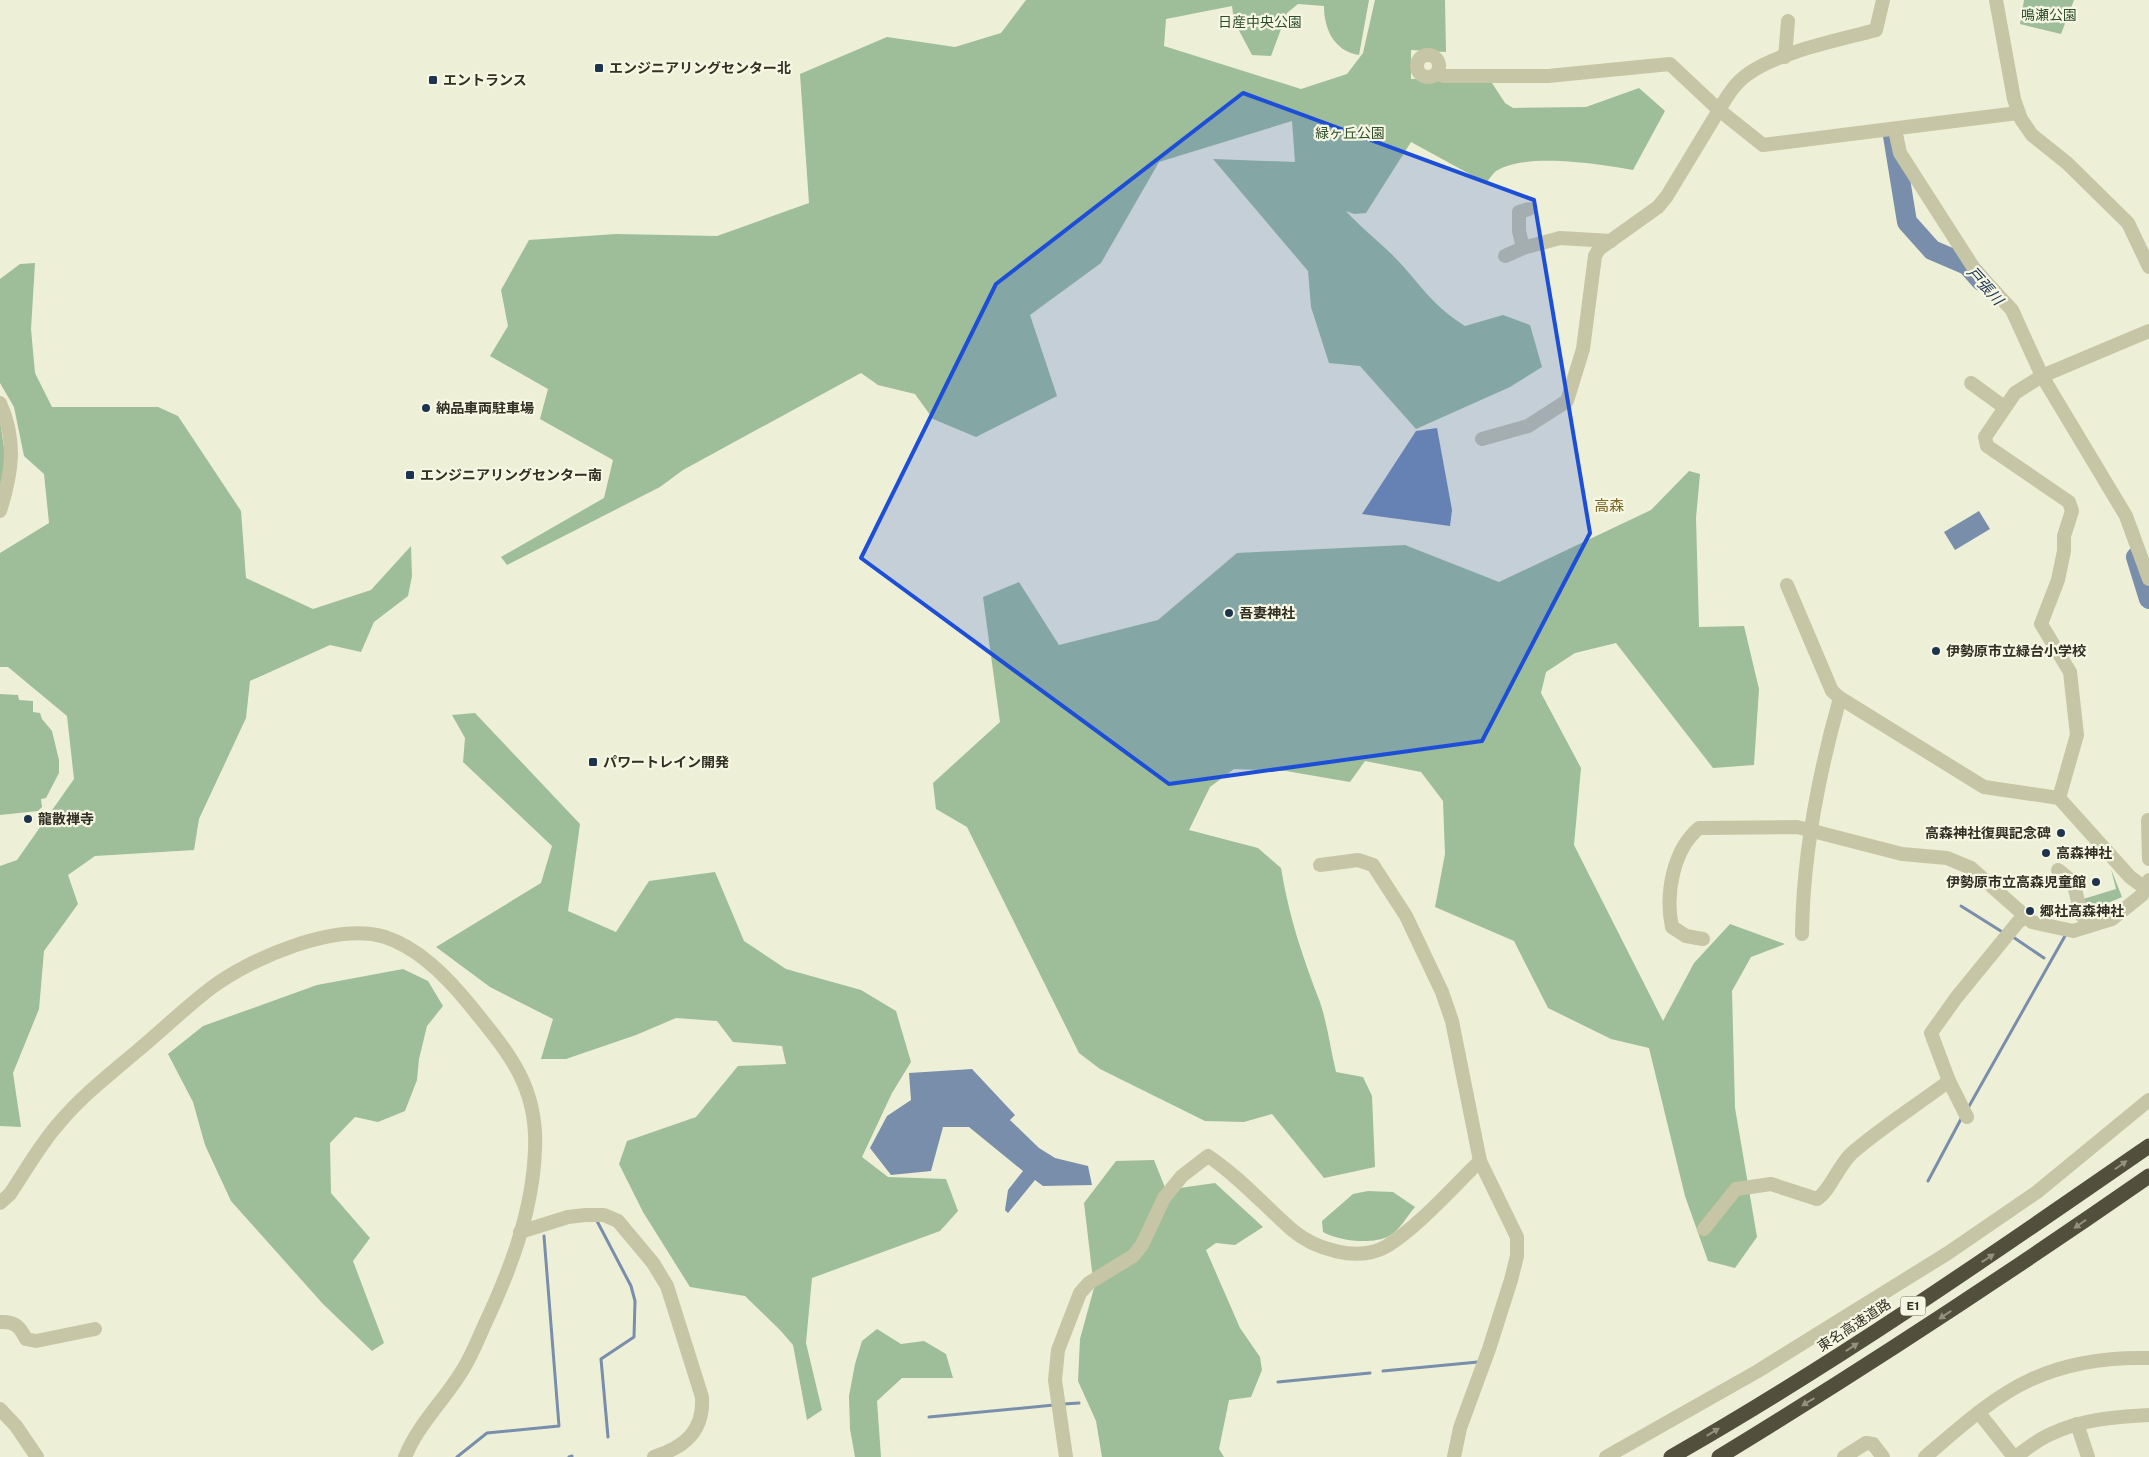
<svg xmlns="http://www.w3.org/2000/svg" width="2149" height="1457" font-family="'Public Sans','Noto Sans JP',sans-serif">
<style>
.green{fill:#9ebd99}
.water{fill:#788eaa}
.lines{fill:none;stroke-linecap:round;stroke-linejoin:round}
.stream{stroke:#788eaa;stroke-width:3}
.river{stroke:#788eaa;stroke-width:20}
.minor{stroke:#c6c5a5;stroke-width:14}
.highway{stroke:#524f3d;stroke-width:15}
.oneway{fill:#94927f}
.marked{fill:#1d4ed8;fill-opacity:0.2;stroke:#1d4ed8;stroke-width:4;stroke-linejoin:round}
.poi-dot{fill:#1e3350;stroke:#f6f7e3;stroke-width:2}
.labels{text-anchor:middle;stroke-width:4.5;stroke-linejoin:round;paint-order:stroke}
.shield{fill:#f6f7e3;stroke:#6d6c5e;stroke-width:1}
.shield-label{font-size:12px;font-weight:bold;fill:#323025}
.park-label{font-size:14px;fill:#2f4e2b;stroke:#f6f7e3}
.poi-label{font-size:14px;font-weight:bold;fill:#323025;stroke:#f6f7e3;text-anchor:start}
.street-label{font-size:14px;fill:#323025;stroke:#f6f7e3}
.water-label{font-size:15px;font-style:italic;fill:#1e3350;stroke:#f6f7e3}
.neighbourhood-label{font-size:15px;fill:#7c6724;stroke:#f6f7e3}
</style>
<rect width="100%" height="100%" fill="#eeefd7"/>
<!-- green -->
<g class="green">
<path d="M 1026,0 L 1369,0 L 1359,55 C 1334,51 1324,29 1324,6 L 1298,4 L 1287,13 L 1271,56 L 1252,55 L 1234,21 L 1232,6 L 1166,19 L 1164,46 L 1301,89 L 1347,74 L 1363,53 L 1375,0 L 1445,0 L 1446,52 L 1411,50 L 1411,79 L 1490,80 L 1505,103 L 1513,108 L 1586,107 L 1639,88 L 1665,111 L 1633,170 C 1599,164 1526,152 1496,171 C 1492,174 1489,180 1486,183 L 1411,142 L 1366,213 L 1354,214 L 1346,211 C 1363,230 1385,246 1402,265 C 1425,291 1434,306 1465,326 L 1503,315 L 1530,325 L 1542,367 L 1510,387 L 1416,429 L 1360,366 L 1329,363 L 1311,307 L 1308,271 L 1213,159 L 1295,162 L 1292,121 L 1159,162 L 1101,263 L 1030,315 L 1057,396 L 976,437 L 933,419 L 915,394 L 878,385 L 861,373 L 683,470 L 660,487 L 507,565 L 501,557 L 604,498 L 613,460 L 540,419 L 548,389 L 490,356 L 508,326 L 501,290 L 529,240 L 616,234 L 717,236 L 809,203 L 800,74 L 887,37 L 955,47 L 1001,33 Z"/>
<path d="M 2024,0 L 2074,0 L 2061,34 L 2020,24 Z"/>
<path d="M 35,263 L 31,329 L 35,373 L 52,407 L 158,407 L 178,416 L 241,511 L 246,578 L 313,609 L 371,590 L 411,546 L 412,576 L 408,596 L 374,622 L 361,652 L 330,645 L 250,681 L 246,718 L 199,819 L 194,850 L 95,856 L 68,875 L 78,904 L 44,951 L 39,1009 L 13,1073 L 21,1127 L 0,1126 L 0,866 L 17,860 L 74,779 L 67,716 L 8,667 L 0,667 L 0,553 L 49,523 L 44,474 L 24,456 L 14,407 L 0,383 L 0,279 L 20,264 Z"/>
<path d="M 0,421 L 6,461 L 0,496 Z"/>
<path d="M 1689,471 L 1700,474 L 1696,518 L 1699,627 L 1744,626 L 1759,689 L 1754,765 L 1713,768 L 1616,643 L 1575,653 L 1546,672 L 1541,693 L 1581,768 L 1574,845 L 1663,1021 L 1694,963 L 1730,924 L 1785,944 L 1751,957 L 1732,991 L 1735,1108 L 1757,1237 L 1735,1268 L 1708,1261 L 1685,1196 L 1649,1048 L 1611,1039 L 1548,1008 L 1514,941 L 1435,907 L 1445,854 L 1443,801 L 1421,772 L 1365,761 L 1350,782 L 1286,771 L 1234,769 L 1210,787 L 1189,830 L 1258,848 L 1281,868 C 1289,916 1301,952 1318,997 C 1327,1020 1330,1047 1336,1072 L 1363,1077 L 1372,1096 L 1375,1167 L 1324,1178 L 1272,1114 L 1244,1122 L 1205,1121 L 1100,1069 L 1079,1053 L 967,827 L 936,809 L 933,783 L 1000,722 L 983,597 L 1019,582 L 1059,645 L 1158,620 L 1237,553 L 1405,545 L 1499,582 L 1651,510 Z"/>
<path d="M 0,694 L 18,695 L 19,700 L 33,701 L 33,712 L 40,713 L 42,719 L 52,731 L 59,760 L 59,773 L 46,798 L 41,799 L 42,807 L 38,811 L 0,815 Z"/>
<path d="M 475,713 L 580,824 L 568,911 L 616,932 L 649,881 L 715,872 L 744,941 L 786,969 L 861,990 L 896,1011 L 911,1062 L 892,1093 L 862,1157 L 888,1177 L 946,1179 L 958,1211 L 940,1231 L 812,1278 L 806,1343 L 822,1410 L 807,1420 L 793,1345 L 780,1330 L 745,1296 L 690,1287 L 643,1212 L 619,1164 L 627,1141 L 696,1117 L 738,1066 L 786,1064 L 782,1046 L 733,1042 L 717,1021 L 676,1018 L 636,1035 L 566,1059 L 541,1059 L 553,1019 L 490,987 L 436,947 L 541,883 L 552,846 L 463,762 L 465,738 L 452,715 Z"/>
<path d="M 2111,869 L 2122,897 L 2089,911 L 2083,910 L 2080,900 L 2116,889 Z"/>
<path d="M 403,969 L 428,981 L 443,1006 L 427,1026 L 419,1059 L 417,1080 L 405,1111 L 378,1122 L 355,1117 L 330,1143 L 331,1193 L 370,1238 L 353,1261 L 384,1343 L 372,1351 L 323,1304 L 231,1201 L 205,1145 L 193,1102 L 168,1054 L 203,1026 L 317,985 Z"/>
<path d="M 1154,1160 L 1166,1190 L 1215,1183 L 1263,1227 L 1235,1245 L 1216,1243 L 1206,1250 L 1240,1328 L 1260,1357 L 1262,1370 L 1251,1397 L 1229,1400 L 1219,1449 L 1224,1457 L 1102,1457 L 1096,1421 L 1078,1381 L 1080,1339 L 1094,1288 L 1084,1203 L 1116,1161 Z"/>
<path d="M 1368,1191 L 1393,1192 L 1415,1207 C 1408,1215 1399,1231 1389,1236 C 1372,1245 1339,1241 1323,1232 L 1322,1221 L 1353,1194 Z"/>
<path d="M 877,1329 L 901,1344 L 924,1341 L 946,1354 L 953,1378 L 902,1378 L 877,1401 L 881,1457 L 855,1457 L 850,1429 L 849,1396 L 855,1364 L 862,1341 Z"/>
</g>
<!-- water -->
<g class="water">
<path d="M 1437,428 L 1452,510 L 1450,526 L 1362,514 L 1416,431 Z"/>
<path d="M 1979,511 L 1990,529 L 1955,550 L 1944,532 Z"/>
<path d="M 972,1069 L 1015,1115 L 1010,1120 L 1039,1148 L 1055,1158 L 1088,1166 L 1092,1185 L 1043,1186 L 1035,1180 L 1008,1213 L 1005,1210 L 1008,1190 L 1023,1171 L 969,1127 L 943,1127 L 931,1171 L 891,1175 L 870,1148 L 887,1116 L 911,1100 L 909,1073 Z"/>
</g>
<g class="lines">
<!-- stream -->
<g class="stream">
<path d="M 1961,906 L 2004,933"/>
<path d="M 2013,937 L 2044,958"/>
<path d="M 1968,1108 L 2065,936"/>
<path d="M 1928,1181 L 1961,1119"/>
<path d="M 597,1221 L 631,1286 L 635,1301 L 634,1337 L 601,1359 L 608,1437"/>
<path d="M 1383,1371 L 1478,1362"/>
<path d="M 1278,1382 L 1370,1373"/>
<path d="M 1064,1404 L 1079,1403"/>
<path d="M 929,1417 L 1054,1405"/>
<path d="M 457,1457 L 487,1433 L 559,1426 L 544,1236"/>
<path d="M 569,1457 L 572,1456"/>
</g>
<!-- river -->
<g class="river">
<path d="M 1893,136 L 1907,222 L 1932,250 L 1967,265 L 1981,281"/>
<path d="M 2136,557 L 2149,599"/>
</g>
<!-- minor -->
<g class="minor">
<path d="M 1883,0 L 1876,30 C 1839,40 1778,52 1748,74 C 1735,83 1727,96 1719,110 L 1763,145 L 2018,113"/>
<path d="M 1996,0 L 2014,99 L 2021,119 L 2032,135 L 2067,163 L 2128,223 L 2149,267"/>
<circle cx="1428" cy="66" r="11"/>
<path d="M 1785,57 L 1788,21"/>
<path d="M 1436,74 L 1444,76 L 1548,76 L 1670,64 L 1719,110 L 1667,196 L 1658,207 L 1599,249 L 1595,256 L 1583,349 L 1567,401 L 1528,426 L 1482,439"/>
<path d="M 1895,130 L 1900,153 L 1975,270 L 2012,310 L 2042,376 L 2126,516 L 2149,579"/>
<path d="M 1529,209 L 1519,212 L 1519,231 L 1523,248 L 1560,238 L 1611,241"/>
<path d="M 1505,256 L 1523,248"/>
<path d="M 1971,383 L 2004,407"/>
<path d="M 0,403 C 17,441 12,473 0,511"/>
<path d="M 1787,585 L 1832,691 L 1840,698 L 1984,787 L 2059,798 L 2130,877 L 2141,885 L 2149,886"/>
<path d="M 2059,798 L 2077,735 L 2070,672 L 2041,624 L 2058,580 L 2064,551 L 2064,536 L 2072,511 L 2069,502 L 1987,446 L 1985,437 L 2015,393 L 2042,376 L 2149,331"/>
<path d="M 2148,820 L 2149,859"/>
<path d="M 1320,865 L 1358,860 L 1373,865 L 1406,916 L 1442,992 L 1452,1021 L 1480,1161 L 1517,1237 L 1517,1256 L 1511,1280 L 1489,1349 L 1460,1428 L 1454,1457"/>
<path d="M 2058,870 L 2073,882 L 2082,916 L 2088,919 L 2103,915"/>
<path d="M 1802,934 C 1803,853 1818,776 1840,698"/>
<path d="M 1703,939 L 1686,936 L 1672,927 C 1665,894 1673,850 1699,828 L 1797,827 L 1902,854 L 1947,858 L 1971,868 L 2032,922 L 2073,931 L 2112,919 L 2142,895 L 2149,880"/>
<path d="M 1967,1117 L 1949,1081 L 1931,1033 L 1956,998 L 2018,922 L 2025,917"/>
<path d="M 0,1203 L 10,1194 C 26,1170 41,1143 60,1122 C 82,1096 110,1074 136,1052 C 161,1031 185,1008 211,988 C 251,958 335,922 385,937 C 419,948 447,977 469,1004 C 507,1051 538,1085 535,1149 C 533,1211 510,1271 484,1326 C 478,1340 472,1354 465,1366 C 447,1398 419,1422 405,1457"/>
<path d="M 1704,1229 L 1736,1189 L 1771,1184 L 1817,1199 C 1830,1191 1838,1166 1852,1153 C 1882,1127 1917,1105 1949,1081"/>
<path d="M 520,1232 L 568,1217 L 585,1215 L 604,1215 L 618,1221 L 653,1263 L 667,1286 L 702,1397 C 704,1431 685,1447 654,1457"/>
<path d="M 0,1322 C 15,1321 20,1327 26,1339 L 36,1341 L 95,1329"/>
<path d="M 0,1409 L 16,1426 L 37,1457"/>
<path d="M 1979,1413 L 2014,1457"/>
<path d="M 2077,1424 L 2088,1457"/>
<path d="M 1066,1457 L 1055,1380 L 1058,1350 L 1080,1293 L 1089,1283 L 1133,1256 L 1142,1245 L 1164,1198 L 1182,1176 L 1208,1156 C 1239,1177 1263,1204 1291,1229 C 1314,1249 1358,1263 1387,1246 C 1419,1226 1453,1187 1480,1161"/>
<path d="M 1606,1457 L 1758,1371 L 1948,1253 L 2037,1192 L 2149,1100"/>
<path d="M 1844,1457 L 1866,1443 L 1873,1444 L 1883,1457"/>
<path d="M 1925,1457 C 1957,1430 1991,1398 2030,1380 C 2066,1363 2109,1357 2149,1358"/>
<path d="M 2015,1457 C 2027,1449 2038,1439 2051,1434 C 2082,1419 2115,1417 2149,1415"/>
</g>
<!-- highway -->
<g class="highway">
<path d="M 1671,1457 C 1836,1363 1993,1254 2149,1146"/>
<path d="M 1719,1457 C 1865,1368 2008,1274 2149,1176"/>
</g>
</g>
<!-- one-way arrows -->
<defs><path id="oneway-solid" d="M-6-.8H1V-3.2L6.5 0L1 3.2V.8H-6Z" transform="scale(1.25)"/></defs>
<g class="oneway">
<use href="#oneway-solid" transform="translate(2121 1165) rotate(-35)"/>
<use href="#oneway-solid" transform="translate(2080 1224) rotate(145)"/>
<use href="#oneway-solid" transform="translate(1988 1258) rotate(-33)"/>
<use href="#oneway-solid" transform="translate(1945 1315) rotate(147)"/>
<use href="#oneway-solid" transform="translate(1852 1347) rotate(-33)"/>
<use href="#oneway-solid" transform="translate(1808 1402) rotate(149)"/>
<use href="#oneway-solid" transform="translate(1713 1432) rotate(-31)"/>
</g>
<!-- marked area -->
<path class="marked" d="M 1243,93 L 1534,200 L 1590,533 L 1482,741 L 1169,784 L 861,558 L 996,284 Z"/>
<!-- markers -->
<g class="poi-dot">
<rect x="594" y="63" width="10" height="10" rx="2.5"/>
<rect x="428" y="75" width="10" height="10" rx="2.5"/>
<circle cx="426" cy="408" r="5"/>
<rect x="405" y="470" width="10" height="10" rx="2.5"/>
<circle cx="1229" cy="613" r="5"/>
<circle cx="1936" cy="651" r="5"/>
<rect x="588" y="757" width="10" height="10" rx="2.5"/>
<circle cx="28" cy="819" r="5"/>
<circle cx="2061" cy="833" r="5"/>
<circle cx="2046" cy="853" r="5"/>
<circle cx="2096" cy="882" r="5"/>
<circle cx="2030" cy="911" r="5"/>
</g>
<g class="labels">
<!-- shield labels -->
<rect class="shield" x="1900.5" y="1296.5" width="25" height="19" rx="4"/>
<g class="shield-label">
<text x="1913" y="1310">E1</text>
</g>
<!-- park labels -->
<g class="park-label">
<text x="2049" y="20">鳴瀬公園</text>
<text x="1260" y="27">日産中央公園</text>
<text x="1350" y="138">緑ヶ丘公園</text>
</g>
<!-- poi labels -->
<g class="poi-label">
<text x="609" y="73">エンジニアリングセンター北</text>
<text x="443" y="85">エントランス</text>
<text x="436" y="413">納品車両駐車場</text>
<text x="420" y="480">エンジニアリングセンター南</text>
<text x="1239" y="618">吾妻神社</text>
<text x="1946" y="656">伊勢原市立緑台小学校</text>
<text x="603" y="767">パワートレイン開発</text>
<text x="38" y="824">龍散禅寺</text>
<text x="2051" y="838" text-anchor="end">高森神社復興記念碑</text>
<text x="2056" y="858">高森神社</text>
<text x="2086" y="887" text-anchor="end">伊勢原市立高森児童館</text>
<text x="2040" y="916">郷社高森神社</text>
</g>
<!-- street labels -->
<g class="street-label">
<text transform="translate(1854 1325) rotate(-33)" y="5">東名高速道路</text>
</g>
<!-- water labels -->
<g class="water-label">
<text transform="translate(1985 286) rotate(48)" y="5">戸張川</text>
</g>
<!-- neighbourhood labels -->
<g class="neighbourhood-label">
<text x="1609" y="511">高森</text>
</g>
</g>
</svg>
